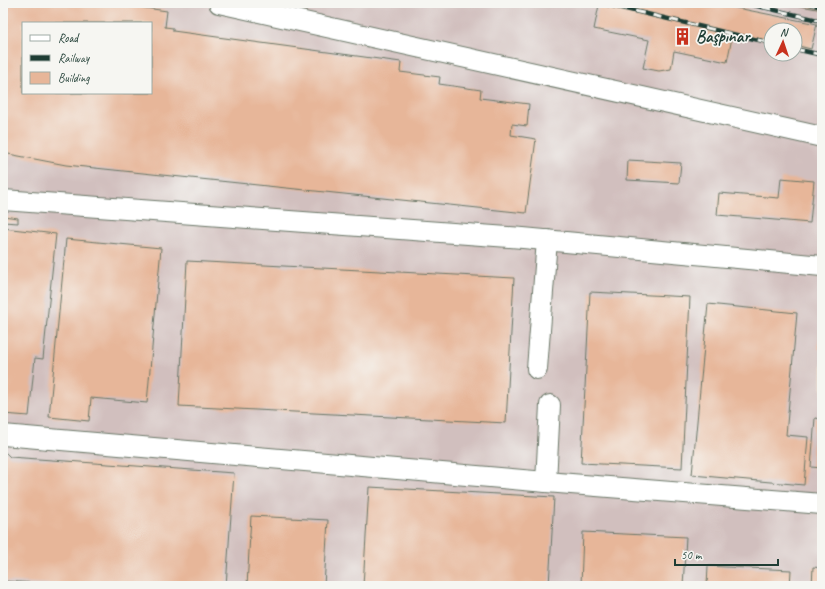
<svg xmlns="http://www.w3.org/2000/svg" width="825" height="589" font-family="Caveat,sans-serif">
<style>
.industrial{fill:#d1bfbe;fill-rule:evenodd}
.building{fill:#e7b699;fill-rule:evenodd}
.lines{fill:none;stroke-linecap:round;stroke-linejoin:round}
.minor-casing{stroke:#697666;stroke-width:22}
.minor{stroke:#fff;stroke-width:20}
.rail-casing{stroke:#1f3d34;stroke-width:4.5}
.rail{stroke:#f6f6f2;stroke-width:3;stroke-dasharray:9;stroke-linecap:butt}
.labels{text-anchor:middle;stroke-width:3.5;stroke-linejoin:round;paint-order:stroke}
.poi-label{font-size:17px;font-weight:bold;fill:#1f3d34;stroke:#f6f6f2;text-anchor:start}
</style>
<rect width="100%" height="100%" fill="#f6f6f2"/>
<filter id="ink" filterUnits="userSpaceOnUse"><feTurbulence type="fractalNoise" baseFrequency=".025" numOctaves="2"/><feDisplacementMap in="SourceGraphic" scale="8" xChannelSelector="R" yChannelSelector="G"/><feConvolveMatrix kernelMatrix="1 2 1 2 8 2 1 2 1" color-interpolation-filters="sRGB"/></filter>
<filter id="wash" filterUnits="userSpaceOnUse"><feTurbulence type="fractalNoise" baseFrequency=".012" numOctaves="4" result="noise"/><feDisplacementMap in="SourceGraphic" scale="16" xChannelSelector="R" yChannelSelector="G"/><feGaussianBlur stdDeviation="0.9" result="paint"/><feColorMatrix in="noise" values="0 0 0 0 0 0 0 0 0 0 0 0 0 0 0 0 0 1.4 0 .05"/><feComposite in="paint" operator="in"/></filter>
<g filter="url(#wash)">
<rect width="100%" height="100%" fill="#f2dfc3"/>
<!-- industrial -->
<path class="industrial" d="M 3,3 L 822,3 L 822,586 L 3,586 ZM 23,23 L 151,23 L 151,93 L 23,93 ZM 771,30 L 795,30 L 795,54 L 771,54 Z"/>
<g id="blocks">
<!-- building -->
<g class="building">
<path d="M 3,3 L 110,3 L 167,11 L 165,27 L 173,28 L 173,31 L 401,62 L 400,72 L 440,77 L 439,84 L 481,90 L 480,98 L 529,104 L 527,126 L 512,124 L 511,135 L 536,139 L 526,213 L 66,165 L 3,153 ZM 23,23 L 151,23 L 151,93 L 23,93 Z"/>
<path d="M 593,3 L 712,3 L 817,24 L 811,49 L 795,45 L 795,30 L 771,30 L 771,41 L 733,33 L 727,62 L 674,51 L 671,69 L 659,71 L 643,68 L 649,40 L 594,29 L 599,5 Z"/>
<path d="M 790,3 L 822,3 L 822,10 L 790,4 Z"/>
<path d="M 628,160 L 681,163 L 679,183 L 627,180 Z"/>
<path d="M 781,178 L 814,181 L 810,223 L 717,215 L 719,193 L 779,198 Z"/>
<path d="M 3,216 L 18,218 L 18,223 L 3,222 Z"/>
<path d="M 3,228 L 56,234 L 43,359 L 35,358 L 29,416 L 3,414 Z"/>
<path d="M 66,239 L 161,248 L 147,403 L 91,398 L 89,421 L 49,417 Z"/>
<path d="M 187,261 L 514,278 L 506,423 L 179,406 Z"/>
<path d="M 590,292 L 690,297 L 682,468 L 581,463 Z"/>
<path d="M 708,304 L 797,313 L 786,435 L 808,437 L 804,485 L 692,475 Z"/>
<path d="M 821,318 L 822,318 L 822,349 L 818,349 Z"/>
<path d="M 815,418 L 822,419 L 822,468 L 811,467 Z"/>
<path d="M 3,450 L 10,457 L 234,473 L 226,586 L 79,586 L 3,581 Z"/>
<path d="M 369,487 L 554,497 L 549,586 L 363,586 Z"/>
<path d="M 251,516 L 328,520 L 324,586 L 247,586 Z"/>
<path d="M 583,532 L 686,537 L 683,586 L 581,586 Z"/>
<path d="M 708,566 L 791,570 L 790,586 L 707,586 Z"/>
<path d="M 813,567 L 822,568 L 822,586 L 812,586 Z"/>
</g>
</g>
</g>
<g filter="url(#ink)">
<use href="#blocks" fill-opacity="0" stroke="#697666" stroke-width="1"/>
<g class="lines">
<defs>
<g id="minor">
<path d="M 219,3 L 822,137"/>
<path d="M 3,200 L 523,238 L 822,266"/>
<path d="M 537,369 L 547,240"/>
<path d="M 3,435 L 546,482 L 822,504"/>
<path d="M 546,482 L 550,405"/>
</g>
</defs>
<!-- minor casing -->
<use href="#minor" class="minor-casing"/>
<!-- minor -->
<use href="#minor" class="minor"/>
<defs>
<g id="rail">
<path d="M 600,3 L 771,43"/>
<path d="M 745,3 L 822,21"/>
<path d="M 806,3 L 822,7"/>
<path d="M 795,49 L 822,55"/>
</g>
</defs>
<!-- rail casing -->
<use href="#rail" class="rail-casing"/>
<!-- rail -->
<use href="#rail" class="rail"/>
</g>
</g>
<!-- icons -->
<defs>
<symbol id="building-bare" viewBox="-9 -9 18 18"><path d="M-4-6H4V6H1V3H-1V6H-4ZM-2.5-4.3h1.7v1.8h-1.7ZM.8-4.3h1.7v1.8H.8ZM-2.5-1h1.7V.8h-1.7ZM.8-1h1.7V.8H.8Z" fill="#c8321e" stroke="#f6f6f2" stroke-width="2.5" paint-order="stroke"/></symbol>
</defs>
<g fill-rule="evenodd">
<use href="#building-bare" x="670" y="24" width="25" height="25"/>
</g>
<g class="labels">
<!-- poi labels -->
<g class="poi-label">
<text x="696" y="42">Başpınar</text>
</g>
</g>
<!-- margin -->
<rect width="825" height="589" fill="none" stroke="#f6f6f2" stroke-width="16"/>
<!-- legend -->
<rect x="22" y="22" width="130" height="72" fill="#f6f6f2" stroke="#a0aca6"/>
<rect x="30" y="35" width="20" height="6" fill="#ffffff" stroke="#a0aca6"/>
<text x="58" y="42" font-size="12" fill="#1f3d34">Road</text>
<rect x="30" y="55" width="20" height="6" fill="#1f3d34" stroke="#a0aca6"/>
<text x="58" y="62" font-size="12" fill="#1f3d34">Railway</text>
<rect x="30" y="72" width="20" height="12" fill="#e7b699" stroke="#a0aca6"/>
<text x="58" y="82" font-size="12" fill="#1f3d34">Building</text>
<!-- north arrow -->
<g transform="translate(783 42) rotate(3)"><circle r="19" fill="#f6f6f2" stroke="#a0aca6"/>
<path d="M0-3L7 15L0 10L-7 15Z" fill="#c8321e"/>
<text y="-6" font-size="11" font-weight="bold" text-anchor="middle" fill="#1f3d34">N</text>
</g>
<!-- scale -->
<path d="M675 559v6h103v-6" fill="none" stroke="#1f3d34" stroke-width="2"/>
<text x="681" y="559" font-size="12" fill="#1f3d34" stroke="#f6f6f2" stroke-width="3" paint-order="stroke">50 m</text>
</svg>
